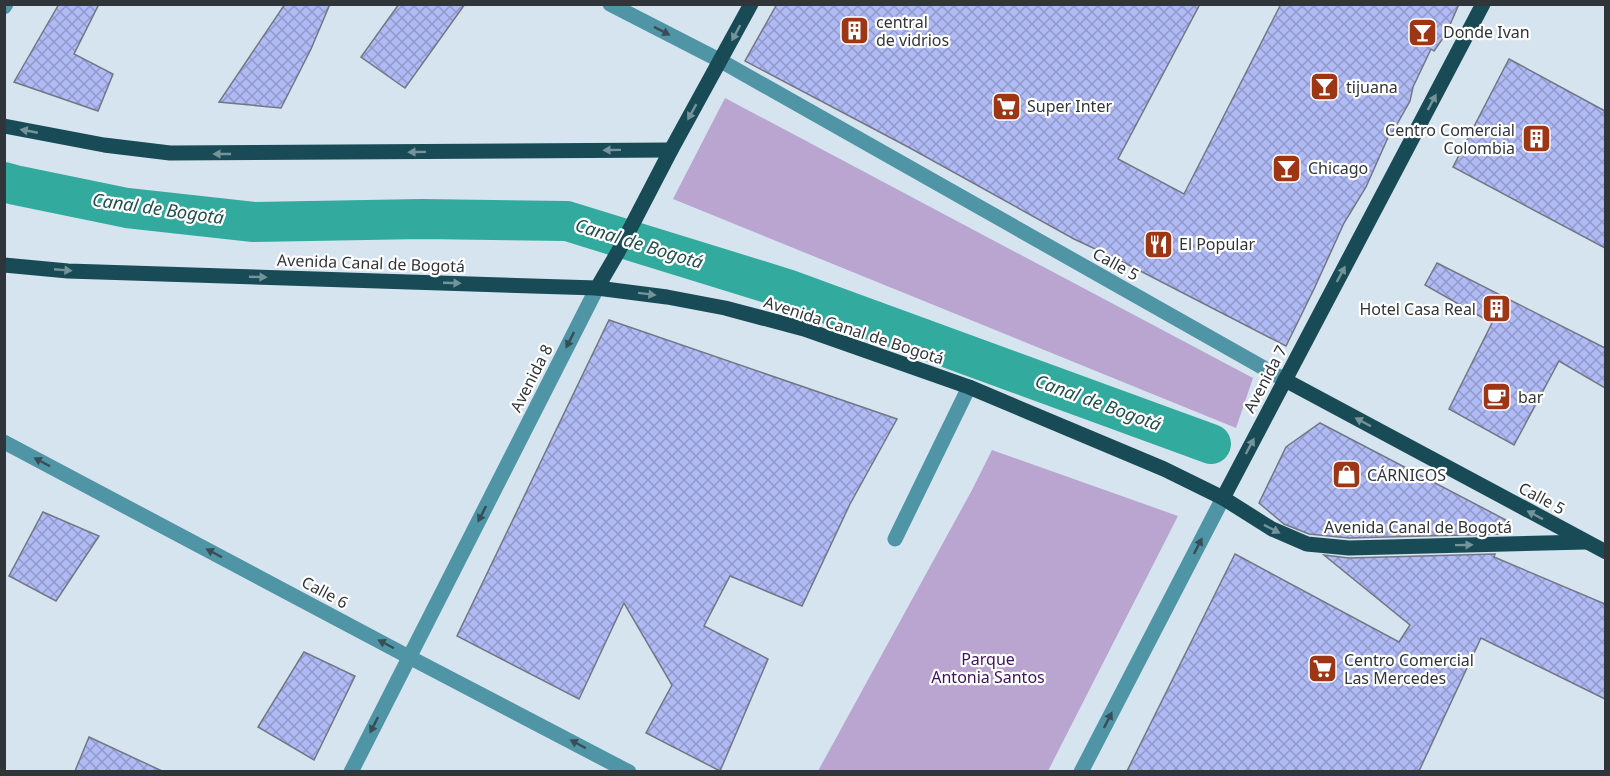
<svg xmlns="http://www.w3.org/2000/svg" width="1610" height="776" font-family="'Noto Sans',sans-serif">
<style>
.green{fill:#b9a5d0}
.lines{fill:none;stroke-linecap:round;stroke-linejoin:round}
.canal{stroke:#33aa9e;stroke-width:40}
.building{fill:url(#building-cross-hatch);stroke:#737684;stroke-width:1.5}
.minor{stroke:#5095a6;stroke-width:15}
.major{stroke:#194b56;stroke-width:15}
.oneway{fill:#384d55}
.oneway2{fill:#75939a}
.labels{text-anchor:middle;stroke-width:4.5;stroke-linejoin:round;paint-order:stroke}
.poi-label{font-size:16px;fill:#30353a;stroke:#fff;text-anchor:start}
.street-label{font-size:16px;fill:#30353a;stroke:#fff}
.park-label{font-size:16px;fill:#3f0f61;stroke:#fff}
.water-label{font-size:18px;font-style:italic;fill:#20514b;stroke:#fff}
</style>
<defs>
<pattern id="building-cross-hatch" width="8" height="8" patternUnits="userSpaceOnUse" patternTransform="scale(1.5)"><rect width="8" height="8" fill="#b0bbf6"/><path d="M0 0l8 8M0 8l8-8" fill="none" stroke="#9099c8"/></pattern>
</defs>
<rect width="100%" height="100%" fill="#d6e4f0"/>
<!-- green -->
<g class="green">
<path d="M 725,98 L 1253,378 L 1236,428 L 673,199 Z"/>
<path d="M 992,450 L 1178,516 L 1048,771 L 818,771 L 972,490 Z"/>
</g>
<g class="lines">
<!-- canal -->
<path class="canal" d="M 4,182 L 15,185 L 127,208 L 254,222 L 422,219 L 567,221 L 787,289 L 1211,444"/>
</g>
<!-- building -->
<g class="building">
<path d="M 59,4 L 99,4 L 74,54 L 113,74 L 98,111 L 14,82 Z"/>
<path d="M 285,4 L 330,4 L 311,49 L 281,108 L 219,102 Z"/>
<path d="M 399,4 L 465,4 L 405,88 L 361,57 Z"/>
<path d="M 777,4 L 1200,4 L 1118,159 L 1184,194 L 1281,4 L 1459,4 L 1446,34 L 1434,51 L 1431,49 L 1413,87 L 1410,101 L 1392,133 L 1390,133 L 1366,187 L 1344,223 L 1314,289 L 1286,346 L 1121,261 L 1074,239 L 910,148 L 745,61 Z"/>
<path d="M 1509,59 L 1605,111 L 1605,248 L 1453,167 Z"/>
<path d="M 1437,263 L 1605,348 L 1605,388 L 1559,361 L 1514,445 L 1449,409 L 1492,323 L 1425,285 Z"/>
<path d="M 609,320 L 897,419 L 850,504 L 802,606 L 730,576 L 704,626 L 768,659 L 720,771 L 646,733 L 672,685 L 624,603 L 579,699 L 457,636 Z"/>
<path d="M 1320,423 L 1506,520 L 1501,534 L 1349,538 L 1309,534 L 1284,524 L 1259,503 L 1286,447 Z"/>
<path d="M 43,512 L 99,536 L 56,601 L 9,576 Z"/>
<path d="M 1235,554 L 1399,642 L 1410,625 L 1324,555 L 1349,558 L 1495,554 L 1494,557 L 1605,604 L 1605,699 L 1481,638 L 1419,771 L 1127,771 Z"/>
<path d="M 304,652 L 355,676 L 314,760 L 258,727 Z"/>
<path d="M 89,737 L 162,771 L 75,771 Z"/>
</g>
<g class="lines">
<!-- minor -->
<g class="minor">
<path d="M 610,4 L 721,61 L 1285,380"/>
<path d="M 4,7 L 6,4"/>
<path d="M 4,442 L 409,657 L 629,772"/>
<path d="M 895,539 L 969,387"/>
<path d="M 351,772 L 597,288"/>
<path d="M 1081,772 L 1223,498"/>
</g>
<!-- major -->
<g class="major">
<path d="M 4,126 L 104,145 L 170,153 L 671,150"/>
<path d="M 4,265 L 68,271 L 597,288 L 667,297 L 725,308 L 804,329 L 969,387 L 1164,469 L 1223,498 L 1272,529 L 1307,544 L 1349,548 L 1586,542"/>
<path d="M 597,288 L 618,252 L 671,150 L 751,4"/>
<path d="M 1285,380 L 1606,552"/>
<path d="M 1223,498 L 1483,4"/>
</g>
</g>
<!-- one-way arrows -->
<defs><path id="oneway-solid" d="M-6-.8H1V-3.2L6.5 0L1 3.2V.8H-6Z" transform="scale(1.5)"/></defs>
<g class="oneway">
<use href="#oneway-solid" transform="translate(662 31) rotate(27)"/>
<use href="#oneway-solid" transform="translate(570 340) rotate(117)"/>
<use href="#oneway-solid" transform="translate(42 462) rotate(-152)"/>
<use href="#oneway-solid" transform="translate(482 514) rotate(117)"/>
<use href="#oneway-solid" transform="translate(1198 546) rotate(-63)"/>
<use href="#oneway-solid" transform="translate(214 553) rotate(-152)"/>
<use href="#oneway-solid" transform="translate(386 644) rotate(-152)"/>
<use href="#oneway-solid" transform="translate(1108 720) rotate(-63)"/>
<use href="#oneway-solid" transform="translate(374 725) rotate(117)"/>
<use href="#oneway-solid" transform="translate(578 744) rotate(-152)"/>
</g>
<g class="oneway2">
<use href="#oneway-solid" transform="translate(736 33) rotate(118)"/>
<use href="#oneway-solid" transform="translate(1432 102) rotate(-62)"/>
<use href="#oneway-solid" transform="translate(692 112) rotate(119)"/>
<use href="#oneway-solid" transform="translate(29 131) rotate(-169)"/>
<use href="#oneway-solid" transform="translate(612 150) rotate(179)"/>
<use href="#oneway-solid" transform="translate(417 152) rotate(179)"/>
<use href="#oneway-solid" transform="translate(222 154) rotate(180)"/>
<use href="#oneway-solid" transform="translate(63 270) rotate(5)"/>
<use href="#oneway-solid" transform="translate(1341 274) rotate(-62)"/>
<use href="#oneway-solid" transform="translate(258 277) rotate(2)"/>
<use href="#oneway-solid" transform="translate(452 283) rotate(2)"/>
<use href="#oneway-solid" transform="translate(647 294) rotate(7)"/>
<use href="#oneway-solid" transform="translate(1363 422) rotate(-152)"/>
<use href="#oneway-solid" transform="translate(1250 446) rotate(-62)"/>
<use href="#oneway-solid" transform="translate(1535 515) rotate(-152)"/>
<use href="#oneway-solid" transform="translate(1272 529) rotate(27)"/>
<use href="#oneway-solid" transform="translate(1464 545) rotate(-1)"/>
</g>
<!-- icons -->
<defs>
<symbol id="building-square" viewBox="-11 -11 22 22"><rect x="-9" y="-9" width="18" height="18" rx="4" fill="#9d3615" stroke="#fff"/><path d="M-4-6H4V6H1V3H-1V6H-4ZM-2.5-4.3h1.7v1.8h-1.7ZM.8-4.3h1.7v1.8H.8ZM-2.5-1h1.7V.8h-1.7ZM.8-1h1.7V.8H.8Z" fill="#fff"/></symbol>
<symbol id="bar-square" viewBox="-11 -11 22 22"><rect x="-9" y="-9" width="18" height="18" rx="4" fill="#9d3615" stroke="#fff"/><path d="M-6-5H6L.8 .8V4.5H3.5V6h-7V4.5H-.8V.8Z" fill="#fff"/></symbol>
<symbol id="supermarket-square" viewBox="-11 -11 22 22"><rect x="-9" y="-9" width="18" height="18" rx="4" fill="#9d3615" stroke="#fff"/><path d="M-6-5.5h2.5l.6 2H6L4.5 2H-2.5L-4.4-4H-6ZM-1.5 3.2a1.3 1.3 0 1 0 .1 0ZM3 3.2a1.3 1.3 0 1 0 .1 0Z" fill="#fff"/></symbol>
<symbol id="restaurant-square" viewBox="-11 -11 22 22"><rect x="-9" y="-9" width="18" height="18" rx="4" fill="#9d3615" stroke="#fff"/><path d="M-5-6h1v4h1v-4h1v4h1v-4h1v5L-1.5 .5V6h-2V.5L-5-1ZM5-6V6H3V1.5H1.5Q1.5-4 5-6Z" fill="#fff"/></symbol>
<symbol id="cafe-square" viewBox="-11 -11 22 22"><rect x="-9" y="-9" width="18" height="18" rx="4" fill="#9d3615" stroke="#fff"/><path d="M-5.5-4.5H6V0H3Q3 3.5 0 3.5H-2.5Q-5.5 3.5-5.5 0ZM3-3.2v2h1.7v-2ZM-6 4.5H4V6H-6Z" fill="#fff"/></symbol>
<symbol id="shop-square" viewBox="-11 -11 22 22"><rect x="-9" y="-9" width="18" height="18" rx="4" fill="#9d3615" stroke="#fff"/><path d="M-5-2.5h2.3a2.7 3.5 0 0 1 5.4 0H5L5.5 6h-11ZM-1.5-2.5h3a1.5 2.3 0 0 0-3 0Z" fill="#fff"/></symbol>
</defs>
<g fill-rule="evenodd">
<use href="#building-square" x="838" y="14" width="33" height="33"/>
<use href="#bar-square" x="1406" y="16" width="33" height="33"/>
<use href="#bar-square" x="1308" y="70" width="33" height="33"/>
<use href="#supermarket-square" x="990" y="90" width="33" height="33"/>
<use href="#building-square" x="1520" y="122" width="33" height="33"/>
<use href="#bar-square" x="1270" y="152" width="33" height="33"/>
<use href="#restaurant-square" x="1142" y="228" width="33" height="33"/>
<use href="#building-square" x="1480" y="292" width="33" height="33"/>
<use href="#cafe-square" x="1480" y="380" width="33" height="33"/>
<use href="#shop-square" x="1330" y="458" width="33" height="33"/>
<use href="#supermarket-square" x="1306" y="652" width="33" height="33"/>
</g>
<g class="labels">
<!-- poi labels -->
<g class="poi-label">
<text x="876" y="28">central<tspan x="876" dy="18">de vidrios</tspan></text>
<text x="1443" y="38">Donde Ivan</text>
<text x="1346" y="93">tijuana</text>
<text x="1027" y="112">Super Inter</text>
<text x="1515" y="136" text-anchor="end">Centro Comercial<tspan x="1515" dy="18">Colombia</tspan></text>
<text x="1308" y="174">Chicago</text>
<text x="1179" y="250">El Popular</text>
<text x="1476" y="315" text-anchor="end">Hotel Casa Real</text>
<text x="1518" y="403">bar</text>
<text x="1367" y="481">CÁRNICOS</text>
<text x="1344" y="666">Centro Comercial<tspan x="1344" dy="18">Las Mercedes</tspan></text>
</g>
<!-- street labels -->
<g class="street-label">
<text transform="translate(371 263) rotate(2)" y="6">Avenida Canal de Bogotá</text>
<text transform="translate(1116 264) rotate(29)" y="6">Calle 5</text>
<text transform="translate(854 330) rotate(18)" y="6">Avenida Canal de Bogotá</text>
<text transform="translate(531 378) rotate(-63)" y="6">Avenida 8</text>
<text transform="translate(1265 379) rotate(-62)" y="6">Avenida 7</text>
<text transform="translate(1542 498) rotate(28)" y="6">Calle 5</text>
<text x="1418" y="533">Avenida Canal de Bogotá</text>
<text transform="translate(325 592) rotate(28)" y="6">Calle 6</text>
</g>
<!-- park labels -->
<g class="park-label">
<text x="988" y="665">Parque<tspan x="988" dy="18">Antonia Santos</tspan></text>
</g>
<!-- water labels -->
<g class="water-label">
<text transform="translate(158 209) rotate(8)" y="6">Canal de Bogotá</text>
<text transform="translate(639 244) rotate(17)" y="6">Canal de Bogotá</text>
<text transform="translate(1098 403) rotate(20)" y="6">Canal de Bogotá</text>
</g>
</g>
<!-- border -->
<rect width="1610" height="776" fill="none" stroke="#30353a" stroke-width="12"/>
</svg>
